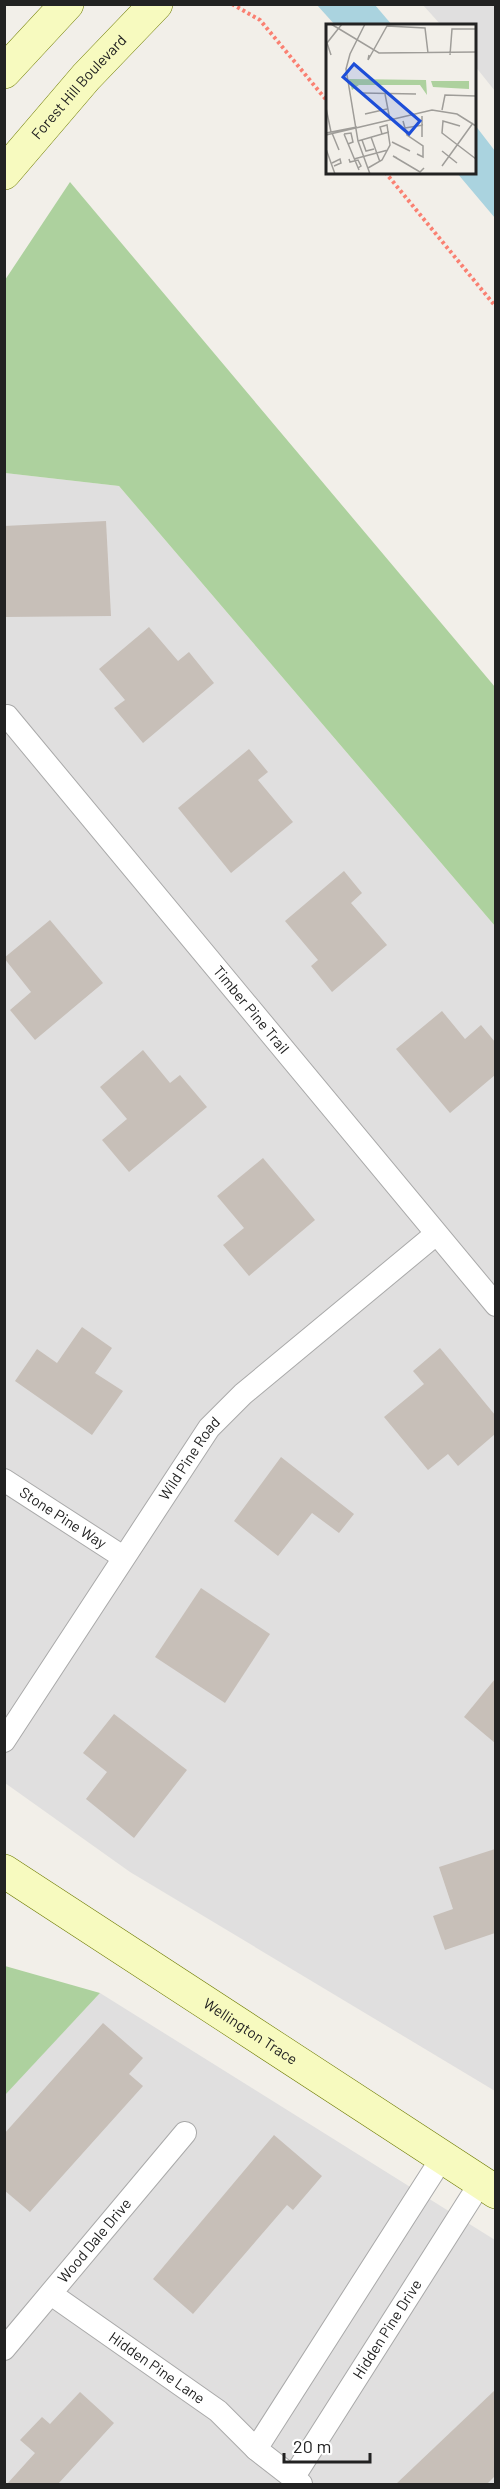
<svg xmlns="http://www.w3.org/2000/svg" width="500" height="2489" font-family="Barlow,sans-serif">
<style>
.residential{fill:#e0dfdf}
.forest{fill:#add19e}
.water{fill:#aad3df}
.building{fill:#c7bfb8}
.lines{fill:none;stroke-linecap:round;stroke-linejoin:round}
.street-casing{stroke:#a9a9a9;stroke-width:24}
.secondary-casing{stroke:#707d05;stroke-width:34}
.path{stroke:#fa8072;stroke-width:4;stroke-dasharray:3 3;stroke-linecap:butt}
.street{stroke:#fff;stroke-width:22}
.secondary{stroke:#f7fabf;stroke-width:33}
.labels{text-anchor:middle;stroke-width:6;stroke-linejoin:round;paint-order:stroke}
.street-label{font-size:15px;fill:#222;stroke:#fff}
.inset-road{fill:none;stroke:#9f9d99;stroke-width:1.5}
.view{fill:#1d4ed8;fill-opacity:0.15;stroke:#1d4ed8;stroke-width:3}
.inset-edge{fill:none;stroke:#222;stroke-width:3}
</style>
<rect width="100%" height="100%" fill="#f2efe9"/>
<!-- residential -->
<g class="residential">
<path d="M 423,5 L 495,5 L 495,91 L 475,66 L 474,26 L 441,25 Z"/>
<path d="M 5,473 L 119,486 L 495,926 L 495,2091 L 130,1872 L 5,1783 Z"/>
<path d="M 100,1993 L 495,2240 L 495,2484 L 5,2484 L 4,2095 Z"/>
</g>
<!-- forest -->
<g class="forest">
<path d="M 70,182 L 495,687 L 495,926 L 119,486 L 5,473 L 5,280 Z"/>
<path d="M 5,1966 L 100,1993 L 5,2095 L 4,1966 Z"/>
</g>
<!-- water -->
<g class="water">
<path d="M 317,5 L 375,5 L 392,25 L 335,25 Z"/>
<path d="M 475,125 L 495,151 L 495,218 L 457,173 L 474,172 Z"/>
</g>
<!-- building -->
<g class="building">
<path d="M 106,521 L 111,616 L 5,617 L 4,526 Z"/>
<path d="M 149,627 L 178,661 L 189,652 L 214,683 L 143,743 L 114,708 L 125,700 L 99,669 Z"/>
<path d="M 249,749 L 268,772 L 258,780 L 293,822 L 231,873 L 178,808 Z"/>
<path d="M 344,871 L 362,893 L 351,903 L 387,945 L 332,992 L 311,966 L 318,960 L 285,921 Z"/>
<path d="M 50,920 L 103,983 L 35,1040 L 10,1010 L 31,992 L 4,958 Z"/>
<path d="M 442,1011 L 465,1039 L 481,1025 L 495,1042 L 495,1075 L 450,1113 L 396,1049 Z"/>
<path d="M 143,1050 L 170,1083 L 180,1075 L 207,1107 L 129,1172 L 102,1140 L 127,1119 L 100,1087 Z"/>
<path d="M 263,1158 L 315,1220 L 249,1276 L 223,1245 L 244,1228 L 217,1196 Z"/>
<path d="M 82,1327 L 112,1348 L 95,1373 L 123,1391 L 92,1435 L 15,1381 L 37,1349 L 57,1363 Z"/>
<path d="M 440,1348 L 495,1415 L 495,1434 L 458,1466 L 448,1454 L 428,1470 L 384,1417 L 424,1384 L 413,1371 Z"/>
<path d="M 281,1457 L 354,1514 L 339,1533 L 312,1513 L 278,1556 L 234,1521 Z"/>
<path d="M 201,1588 L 270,1634 L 225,1703 L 155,1657 Z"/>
<path d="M 495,1679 L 495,1743 L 464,1717 Z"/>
<path d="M 114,1714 L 187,1770 L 134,1838 L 86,1799 L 107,1772 L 83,1753 Z"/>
<path d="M 495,1849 L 495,1933 L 445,1950 L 433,1916 L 453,1909 L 439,1867 Z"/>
<path d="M 103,2023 L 143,2058 L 129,2074 L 143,2086 L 30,2212 L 4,2190 L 4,2134 Z"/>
<path d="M 274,2135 L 322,2176 L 293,2210 L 287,2205 L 193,2314 L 153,2279 Z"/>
<path d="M 495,2390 L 495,2476 L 487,2484 L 396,2484 Z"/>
<path d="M 80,2392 L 114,2423 L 58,2484 L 7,2484 L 35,2453 L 20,2440 L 42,2417 L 50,2424 Z"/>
</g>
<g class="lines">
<defs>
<g id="street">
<path id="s1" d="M 7,716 L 496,1305"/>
<path id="s2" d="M 4,1480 L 123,1557"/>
<path id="s3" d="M 4,1741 L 209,1428 L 243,1394 L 436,1234"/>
<path id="s4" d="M 51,2294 L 218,2411 L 256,2449 L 301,2484"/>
<path id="s5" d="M 4,2349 L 185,2133"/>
<path d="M 256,2449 L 442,2158"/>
<path id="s6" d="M 293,2478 L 481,2182"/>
</g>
<g id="secondary">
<path d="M 4,72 L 67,4"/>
<path id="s7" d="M 4,173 L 86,77 L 156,4"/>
<path id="s8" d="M 4,1871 L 496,2192"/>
</g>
</defs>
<!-- street casing -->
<use href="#street" class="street-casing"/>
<!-- secondary casing -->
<use href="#secondary" class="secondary-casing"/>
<!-- path -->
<g class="path">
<path d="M 232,4 L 260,20 L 328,102"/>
<path d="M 385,172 L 496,307"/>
</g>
<!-- street -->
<use href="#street" class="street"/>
<!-- secondary -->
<use href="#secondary" class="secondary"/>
</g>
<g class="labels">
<!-- street labels -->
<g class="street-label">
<text dy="5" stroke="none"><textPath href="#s7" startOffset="114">Forest Hill Boulevard</textPath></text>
<text dy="5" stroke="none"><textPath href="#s1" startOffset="382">Timber Pine Trail</textPath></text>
<text dy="5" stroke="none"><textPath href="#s3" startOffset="338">Wild Pine Road</textPath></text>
<text dy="5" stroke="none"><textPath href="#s2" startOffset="70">Stone Pine Way</textPath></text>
<text dy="5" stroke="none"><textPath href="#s8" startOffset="294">Wellington Trace</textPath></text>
<text dy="5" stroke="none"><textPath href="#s5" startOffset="141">Wood Dale Drive</textPath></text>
<text dy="5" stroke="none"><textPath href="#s6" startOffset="176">Hidden Pine Drive</textPath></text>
<text dy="5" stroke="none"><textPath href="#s4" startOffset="129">Hidden Pine Lane</textPath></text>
</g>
</g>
<!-- overview -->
<g transform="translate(326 24)">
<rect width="150" height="150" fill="#f2efe9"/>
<path d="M 23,55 L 100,56 L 101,71 L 94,61 L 33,61 L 26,66 ZM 105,57 L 143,57 L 143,65 L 107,63 Z" fill="#add19e"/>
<path class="inset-road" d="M 5,0 L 53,29 L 150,28M 39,0 L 24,30 L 20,45 L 32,117 L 44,150M 5,31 L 1,19 L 16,0M 43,31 L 42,36 L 61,2 L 99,4 L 102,29M 124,31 L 126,5 L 150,5M 36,69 L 90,70M 59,70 L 64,96M 0,84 L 5,108M 116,86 L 119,71 L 150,72M 39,90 L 61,85M 96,92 L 96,113M 77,97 L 81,111 L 97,122 L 97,133 L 91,130M 134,102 L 117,97 L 116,109 L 150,135M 79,104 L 97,101M 0,109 L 31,103M 6,109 L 13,126M 18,110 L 33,146M 18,110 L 25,109 L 27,118 L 22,120M 0,111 L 106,86 L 131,90 L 150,102M 45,113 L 54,138M 36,116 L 40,127 L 48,125M 32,117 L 63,108M 66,118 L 84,127M 0,125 L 9,150M 116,127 L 131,139M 71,134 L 67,132 L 94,148 L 98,144M 23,135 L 24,138 L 32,136 L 35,142 L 32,144M 28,135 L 62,126M 6,139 L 14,135 L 15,139 L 8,142M 116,142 L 147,99M 42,144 L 56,136 L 64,121 L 61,101 L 54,103 L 56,110"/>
<path class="view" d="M 28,40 L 94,97 L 83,110 L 17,53 Z"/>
<rect width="150" height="150" class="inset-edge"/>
</g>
<!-- border -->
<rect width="500" height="2489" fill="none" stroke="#222222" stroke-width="12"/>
<!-- scale -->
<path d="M284 2453v9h86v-9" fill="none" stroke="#222222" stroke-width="3"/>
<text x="293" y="2453" font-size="18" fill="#222222" stroke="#ffffff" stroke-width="4.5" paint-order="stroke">20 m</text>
</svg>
